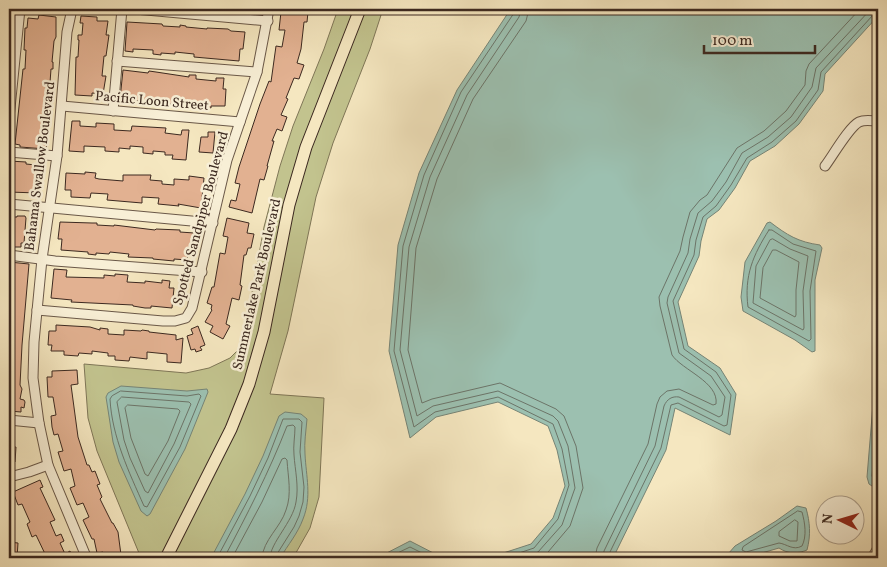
<svg xmlns="http://www.w3.org/2000/svg" width="887" height="567" font-family="Vollkorn,serif">
<style>
.green{fill:#c2c38e;stroke:#7f7657}
.water{fill:#9cc0b0;stroke:#768476}
.lines{fill:none;stroke-linecap:round;stroke-linejoin:round}
.shore{stroke:#6c7468;stroke-width:1}
.building{fill:#e2b191;stroke:#3c2920}
.minor-casing{stroke:#6a5848;stroke-width:11}
.major-casing{stroke:#3c2920;stroke-width:13}
.minor{stroke:#f8efd6;stroke-width:9}
.major{stroke:#f5e7c0;stroke-width:11}
.labels{text-anchor:middle;stroke-width:5;stroke-linejoin:round;paint-order:stroke}
.street-label{font-size:14px;fill:#3c2920;stroke:#f8efd6}
</style>
<rect width="100%" height="100%" fill="#f5e7c0"/>
<filter id="stains"><feTurbulence type="fractalNoise" baseFrequency=".004" numOctaves="4"/><feColorMatrix values="0 0 0 0 .2 0 0 0 0 .09 0 0 0 0 .02 0 0 0 .5 -.17"/></filter>
<radialGradient id="worn" r=".72"><stop offset=".6" stop-color="#630" stop-opacity="0"/><stop offset="1" stop-color="#630" stop-opacity=".3"/></radialGradient>
<!-- green -->
<g class="green">
<path d="M 338,9 L 354,9 L 332,71 L 244,382 L 234,411 L 163,558 L 141,558 L 97,451 L 88,418 L 84,364 L 186,373 L 209,368 L 230,358 L 238,350 L 249,309 L 264,227 L 280,166 L 293,126 L 324,49 Z"/>
<path d="M 360,9 L 383,9 L 370,49 L 333,143 L 316,197 L 288,331 L 270,394 L 324,398 L 319,497 L 310,528 L 293,558 L 166,558 L 249,384 L 289,205 Z"/>
</g>
<!-- water -->
<g class="water">
<path d="M 515,9 L 878,9 L 878,16 L 825,74 L 823,91 L 799,124 L 775,146 L 750,161 L 735,188 L 719,210 L 707,219 L 701,241 L 699,256 L 678,302 L 688,346 L 720,368 L 736,394 L 730,435 L 675,408 L 666,450 L 613,558 L 488,558 L 531,544 L 553,518 L 565,486 L 557,450 L 548,426 L 498,402 L 436,417 L 410,438 L 389,351 L 398,245 L 419,173 L 457,90 L 510,10 Z"/>
<path d="M 770,222 C 787,235 798,242 820,245 L 822,248 L 815,280 L 815,351 L 812,352 L 795,340 L 743,311 L 741,297 L 745,262 L 767,223 Z"/>
<path d="M 878,344 L 878,484 L 872,486 L 869,484 L 867,477 Z"/>
<path d="M 121,386 L 187,391 L 207,389 L 208,392 L 185,449 L 150,514 L 147,516 L 141,511 L 119,462 L 113,442 L 106,397 L 108,393 Z"/>
<path d="M 285,412 L 301,414 L 307,419 C 306,431 304,443 305,454 C 306,476 312,497 303,519 C 298,533 288,545 280,558 L 211,558 L 245,494 L 263,456 L 279,416 Z"/>
<path d="M 797,506 L 806,508 C 810,522 811,535 807,550 C 797,554 788,554 779,548 L 748,557 L 728,554 L 735,546 L 776,521 Z"/>
<path d="M 410,541 L 443,558 L 377,558 Z"/>
</g>
<g class="lines">
<!-- shore -->
<g class="shore">
<path d="M 521,9 L 519,17 L 467,95 L 430,177 L 409,247 L 400,350 L 417,416 L 433,406 L 498,391 L 553,416 L 558,421 L 568,446 L 575,488 L 562,525 L 538,552 L 524,558"/>
<path d="M 529,9 L 526,21 L 473,99 L 437,179 L 416,248 L 408,350 L 422,403 L 432,399 L 500,383 L 556,409 L 564,416 L 576,446 L 583,488 L 570,526 L 543,558"/>
<path d="M 769,230 L 772,230 L 793,244 L 816,251 L 810,291 L 811,339 L 809,341 L 748,307 C 744,276 753,255 769,230 Z"/>
<path d="M 773,239 L 790,249 L 808,256 L 803,291 L 804,328 L 803,330 L 753,303 L 756,266 L 770,240 Z"/>
<path d="M 773,250 L 776,250 L 799,262 L 796,290 L 796,315 L 795,317 L 760,298 L 763,268 Z"/>
<path d="M 121,391 L 187,396 L 199,394 L 201,396 L 180,447 L 147,507 L 144,506 C 129,472 112,437 110,399 L 112,396 Z"/>
<path d="M 122,397 L 189,402 L 191,404 L 174,444 L 148,493 L 145,491 L 130,458 L 124,440 L 117,402 Z"/>
<path d="M 128,405 L 178,409 L 180,411 L 168,441 L 148,476 L 145,474 L 131,438 L 125,408 Z"/>
<path d="M 878,407 L 872,476 L 874,480 L 878,480"/>
<path d="M 798,511 L 802,512 C 805,523 807,536 802,546 C 793,551 787,544 779,543 L 746,552 L 742,550 L 743,547 Z"/>
<path d="M 795,520 L 798,522 L 797,541 L 790,541 L 779,536 L 779,532 Z"/>
<path d="M 217,558 L 250,496 L 268,458 L 283,419 L 299,419 L 302,422 L 300,452 L 304,487 L 303,502 L 299,516 L 294,527 L 277,554 L 276,558"/>
<path d="M 224,558 C 247,515 269,472 287,426 L 293,425 L 295,427 C 295,436 293,446 294,455 C 295,470 299,486 296,502 C 293,522 270,543 270,558"/>
<path d="M 232,558 L 262,502 L 282,459 L 285,458 L 287,460 C 288,477 292,494 286,510 C 281,527 263,540 262,558"/>
<path d="M 387,558 L 410,547 L 432,558"/>
<path d="M 504,558 L 534,548 L 558,519 L 569,485 L 562,449 L 553,424 L 498,397 L 435,412 L 414,427 L 394,351 L 403,246 L 424,175 L 461,92 L 514,13 L 515,9"/>
<path d="M 595,558 L 597,548 L 648,444 L 657,404 L 660,397 L 667,391 L 679,389 L 713,405 L 716,404 C 719,382 682,370 672,355 L 660,306 L 659,297 L 680,251 L 683,237 L 690,212 L 700,200 L 707,195 L 737,148 L 764,131 L 786,111 L 805,85 L 806,71 L 809,64 L 860,9"/>
<path d="M 603,558 L 604,551 L 655,446 L 664,406 C 667,399 672,396 679,397 L 719,417 L 722,415 L 725,397 L 711,376 L 679,353 L 667,303 L 668,297 L 688,253 L 690,239 L 698,213 L 712,201 L 726,182 L 742,153 L 768,137 L 791,117 L 812,87 L 816,68 L 871,9"/>
<path d="M 609,558 L 609,554 L 661,448 L 671,405 L 678,403 L 724,426 L 727,425 L 731,395 L 716,372 L 684,349 L 673,301 L 694,255 L 696,240 L 703,217 L 716,206 L 731,185 L 747,158 L 772,142 L 796,121 L 818,90 L 821,72 L 873,15 L 878,14"/>
</g>
</g>
<!-- building -->
<g class="building">
<path d="M 289,9 L 303,9 L 303,11 L 308,12 L 307,22 L 304,22 L 301,49 L 297,63 L 304,65 L 299,79 L 294,78 L 286,98 L 288,99 L 281,115 L 287,117 L 282,131 L 277,129 L 272,141 L 274,141 L 267,166 L 268,166 L 264,180 L 260,179 L 252,213 L 229,207 L 231,200 L 236,201 L 240,184 L 235,183 L 239,167 L 260,104 L 269,81 L 271,82 L 276,46 L 282,47 L 285,30 L 279,30 L 281,12 L 288,12 Z"/>
<path d="M 39,15 L 56,17 L 56,37 L 54,41 L 52,62 L 53,62 L 53,69 L 51,69 L 49,96 L 48,123 L 44,123 L 43,139 L 45,139 L 45,142 L 47,143 L 46,149 L 20,147 L 20,145 L 15,144 L 23,69 L 25,69 L 26,50 L 24,50 L 25,28 L 27,28 L 28,18 L 38,19 Z"/>
<path d="M 81,16 L 97,17 L 97,21 L 108,21 L 106,35 L 109,35 L 106,56 L 104,56 L 102,76 L 106,76 L 103,94 L 92,93 L 92,96 L 75,95 L 76,57 L 78,57 L 79,40 L 78,40 L 78,35 L 82,35 L 83,23 L 80,23 Z"/>
<path d="M 127,22 L 162,24 L 163,26 L 180,27 L 180,25 L 186,26 L 186,27 L 207,29 L 207,28 L 228,29 L 231,31 L 245,32 L 243,49 L 240,49 L 239,61 L 194,57 L 194,54 L 175,52 L 175,54 L 161,53 L 161,55 L 153,54 L 153,50 L 133,49 L 133,52 L 125,51 Z"/>
<path d="M 123,70 L 148,73 L 149,71 L 156,72 L 189,77 L 189,75 L 196,75 L 196,79 L 216,81 L 216,78 L 224,78 L 223,89 L 226,89 L 225,106 L 211,106 L 211,108 L 120,99 Z"/>
<path d="M 72,121 L 80,121 L 80,126 L 96,127 L 96,123 L 114,124 L 114,130 L 131,131 L 132,126 L 166,128 L 165,133 L 181,135 L 182,130 L 189,130 L 186,160 L 172,159 L 173,155 L 165,155 L 165,152 L 153,151 L 153,154 L 143,153 L 143,147 L 130,146 L 130,149 L 119,148 L 119,152 L 105,151 L 105,147 L 84,146 L 84,152 L 69,151 Z"/>
<path d="M 208,132 L 215,132 L 213,153 L 199,152 L 201,137 L 208,137 Z"/>
<path d="M 9,161 L 26,162 L 26,164 L 36,165 L 35,176 L 39,176 L 37,193 L 9,192 Z"/>
<path d="M 85,172 L 96,173 L 95,178 L 99,179 L 123,181 L 123,175 L 151,175 L 150,180 L 162,181 L 162,184 L 174,185 L 174,179 L 189,180 L 189,176 L 204,178 L 201,208 L 178,204 L 179,206 L 158,204 L 159,198 L 142,197 L 142,203 L 107,200 L 108,194 L 91,193 L 90,198 L 71,197 L 71,190 L 65,190 L 66,173 L 85,174 Z"/>
<path d="M 17,216 L 25,216 L 26,218 L 24,243 L 21,243 L 21,247 L 13,247 L 14,234 L 9,233 L 9,217 L 17,217 Z"/>
<path d="M 227,218 L 249,223 L 247,233 L 254,234 L 251,248 L 248,248 L 246,255 L 244,255 L 240,285 L 242,286 L 239,300 L 232,298 L 226,324 L 230,326 L 223,339 L 210,332 L 213,326 L 205,322 L 212,310 L 211,309 L 212,305 L 207,303 L 212,287 L 214,287 L 220,253 L 225,254 L 228,237 L 223,236 Z"/>
<path d="M 60,222 L 92,223 L 97,223 L 97,225 L 114,226 L 114,225 L 155,230 L 156,229 L 180,230 L 180,232 L 194,233 L 192,250 L 189,250 L 187,260 L 174,259 L 174,261 L 153,259 L 153,258 L 128,257 L 129,254 L 110,252 L 109,254 L 96,253 L 96,255 L 88,254 L 88,252 L 61,250 L 62,239 L 58,239 Z"/>
<path d="M 9,262 L 29,264 L 22,345 L 20,385 L 22,389 L 20,399 L 24,400 L 25,402 L 24,408 L 21,407 L 21,412 L 9,411 Z"/>
<path d="M 54,269 L 67,270 L 66,277 L 104,278 L 104,275 L 115,276 L 115,274 L 128,275 L 127,282 L 145,283 L 145,281 L 162,283 L 162,280 L 170,281 L 169,288 L 174,288 L 172,308 L 151,306 L 151,308 L 145,308 L 133,306 L 133,305 L 71,302 L 72,300 L 51,298 Z"/>
<path d="M 56,325 L 90,327 L 100,330 L 100,328 L 108,329 L 108,334 L 124,335 L 124,330 L 141,331 L 142,330 L 149,331 L 149,332 L 176,335 L 176,340 L 183,338 L 181,363 L 167,362 L 167,354 L 147,352 L 147,359 L 130,357 L 129,361 L 115,360 L 115,356 L 108,356 L 108,353 L 92,351 L 92,354 L 79,353 L 78,356 L 64,355 L 64,351 L 51,351 L 52,345 L 48,345 L 49,331 L 56,331 Z"/>
<path d="M 198,326 L 205,345 L 200,347 L 202,350 L 196,352 L 195,349 L 191,350 L 187,336 L 193,334 L 191,329 Z"/>
<path d="M 77,370 L 78,384 L 71,385 L 78,437 L 87,465 L 89,465 L 92,472 L 95,471 L 100,484 L 97,485 L 102,497 L 100,499 L 112,523 L 113,523 L 118,532 L 121,555 L 104,558 L 103,552 L 97,553 L 94,539 L 92,539 L 83,520 L 89,517 L 83,503 L 77,505 L 70,488 L 75,486 L 71,469 L 64,471 L 58,452 L 63,451 L 58,434 L 54,435 L 52,427 L 51,416 L 56,415 L 53,397 L 48,397 L 47,377 L 52,377 L 52,371 Z"/>
<path d="M 9,447 L 16,447 L 15,462 L 9,461 Z"/>
<path d="M 40,480 L 43,487 L 40,488 L 55,520 L 50,522 L 56,536 L 61,534 L 64,541 L 60,543 L 65,554 L 70,551 L 73,558 L 47,558 L 36,535 L 32,537 L 27,524 L 30,522 L 22,504 L 18,505 L 13,492 Z"/>
<path d="M 9,542 L 18,543 L 17,558 L 9,558 Z"/>
</g>
<g class="lines">
<defs>
<g id="minor">
<path d="M 72,9 L 67,32 L 57,156 L 42,259 L 34,342 L 33,378 L 39,423 L 48,465 L 85,554 L 84,558"/>
<path d="M 135,9 L 268,21"/>
<path d="M 117,61 L 257,72"/>
<path d="M 62,106 L 240,122"/>
<path d="M 113,111 L 122,9"/>
<path d="M 9,118 L 20,9"/>
<path d="M 9,152 L 57,156"/>
<path d="M 825,166 C 832,157 849,127 859,122 C 865,119 872,121 878,121"/>
<path d="M 9,204 L 213,223"/>
<path d="M 9,255 L 55,261 L 202,272"/>
<path d="M 37,310 L 163,321 L 175,321 L 186,318 L 192,308 L 227,160 L 257,72 L 269,9"/>
<path d="M 9,420 L 39,423"/>
<path d="M 9,477 L 29,472 L 48,465"/>
<path d="M 872,558 L 878,548"/>
</g>
<path id="major" d="M 166,558 L 231,429 L 249,384 L 264,332 L 289,205 L 306,147 L 360,9"/>
</defs>
<!-- minor casing -->
<use href="#minor" class="minor-casing"/>
<!-- major casing -->
<use href="#major" class="major-casing"/>
<!-- minor -->
<use href="#minor" class="minor"/>
<!-- major -->
<use href="#major" class="major"/>
</g>
<g class="labels">
<!-- street labels -->
<g class="street-label">
<text transform="translate(152 100) rotate(5)" y="5">Pacific Loon Street</text>
<text transform="translate(39 166) rotate(-83)" y="5">Bahama Swallow Boulevard</text>
<text transform="translate(200 218) rotate(-75)" y="5">Spotted Sandpiper Boulevard</text>
<text transform="translate(256 284) rotate(-77)" y="5">Summerlake Park Boulevard</text>
</g>
</g>
<!-- margin -->
<rect width="887" height="567" fill="none" stroke="#f5e7c0" stroke-width="30"/>
<rect x="10" y="10" width="867" height="547" fill="none" stroke="#3c2920" stroke-width="2.5"/>
<rect x="15" y="15" width="857" height="537" fill="none" stroke="#3c2920"/>
<!-- north arrow -->
<g transform="translate(840 520) rotate(275)"><circle r="24" fill="#f8efd6" stroke="#ada08d"/>
<path d="M0-4L9 19L0 12L-9 19Z" fill="#8f2418"/>
<text y="-8" font-size="14" font-weight="bold" text-anchor="middle" fill="#3c2920">N</text>
</g>
<!-- scale -->
<path d="M704 45v8h111v-8" fill="none" stroke="#3c2920" stroke-width="2.5"/>
<text x="712" y="45" font-size="15" fill="#3c2920" stroke="#f8efd6" stroke-width="4" paint-order="stroke">100 m</text>
<rect width="100%" height="100%" filter="url(#stains)"/>
<rect width="100%" height="100%" fill="url(#worn)"/>
</svg>
